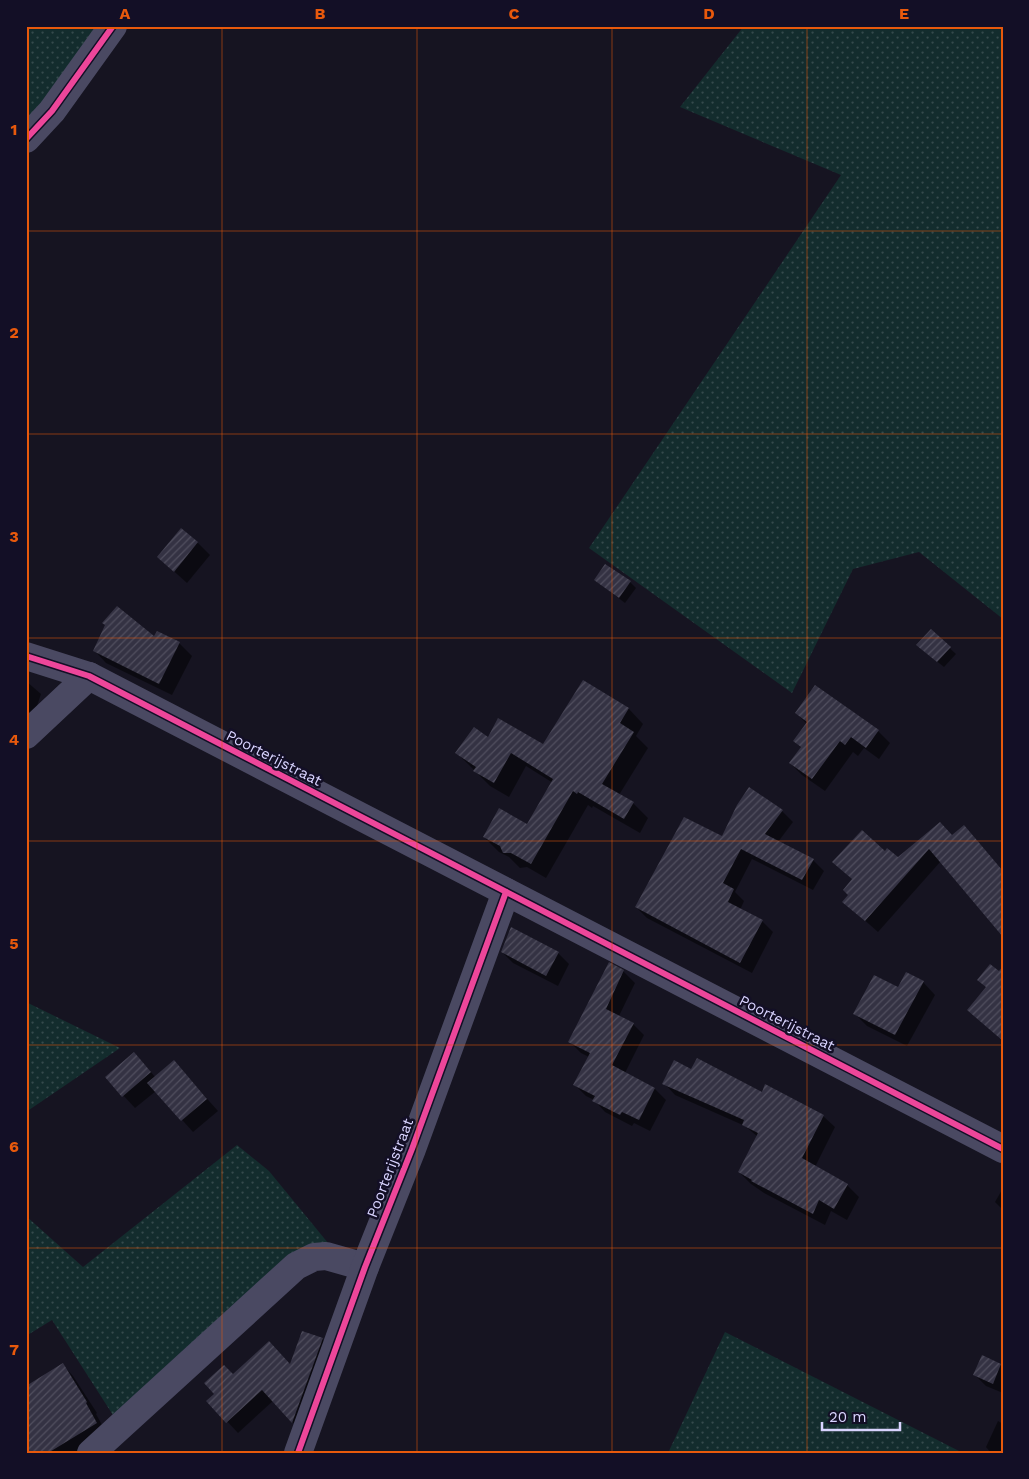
<svg xmlns="http://www.w3.org/2000/svg" width="1029" height="1479" font-family="'Work Sans',sans-serif">
<style>
.grass{fill:url(#grass-dots)}
.shadow{fill:#0007}
.building{fill:url(#building-hatch)}
.lines{fill:none;stroke-linecap:round;stroke-linejoin:round}
.minor{stroke:#4a4962;stroke-width:28}
.cycleway-casing{stroke:#130f26;stroke-width:9}
.cycleway{stroke:#ed469a;stroke-width:6}
.grid{fill:none;stroke:#e8590c;stroke-width:1;stroke-opacity:0.55}
.labels{text-anchor:middle;stroke-width:5;stroke-linejoin:round;paint-order:stroke}
.street-label{font-size:15px;fill:#d9d4ff;stroke:#130f26}
.neatline{fill:none;stroke:#e8590c;stroke-width:2}
.grid-label{font-size:16px;text-anchor:middle;font-weight:bold;fill:#e8590c}
</style>
<defs>
<pattern id="grass-dots" width="8" height="8" patternUnits="userSpaceOnUse" patternTransform="scale(1.25)"><rect width="8" height="8" fill="#132c2d"/><path d="M2 2h.1M6 6h.1" fill="none" stroke="#354a4c" stroke-width="1.8" stroke-linecap="round"/></pattern>
<pattern id="building-hatch" width="6" height="6" patternUnits="userSpaceOnUse" patternTransform="scale(1.25)"><rect width="6" height="6" fill="#343243"/><path d="M-1 1l2-2M0 6l6-6M5 7l2-2" fill="none" stroke="#514f5f"/></pattern>
</defs>
<rect width="100%" height="100%" fill="#161421"/>
<!-- grass -->
<g class="grass">
<path d="M 26,26 L 113,26 L 26,139 Z"/>
<path d="M 744,26 L 1003,26 L 1003,619 L 919,552 L 853,569 L 792,693 L 589,548 L 841,175 L 680,107 Z"/>
<path d="M 26,1002 L 120,1048 L 26,1112 Z"/>
<path d="M 237,1145 L 269,1171 L 342,1260 L 326,1256 L 120,1426 L 52,1320 L 26,1336 L 26,1216 L 83,1267 Z"/>
<path d="M 725,1332 L 963,1453 L 668,1453 Z"/>
</g>
<!-- shadow -->
<g class="shadow">
<path d="M 198,543 L 210,555 L 187,583 L 158,557 Z"/>
<path d="M 595,580 L 630,582 L 636,588 L 625,603 Z"/>
<path d="M 931,631 L 956,654 L 944,667 L 924,651 Z"/>
<path d="M 154,638 L 179,643 L 192,656 L 172,695 L 106,663 L 94,650 Z"/>
<path d="M 26,681 L 41,694 L 32,721 L 26,719 Z"/>
<path d="M 583,681 L 629,709 L 643,724 L 636,736 L 648,748 L 619,795 L 633,803 L 648,818 L 640,833 L 593,806 L 592,808 L 588,805 L 546,878 L 527,867 L 520,868 L 509,857 L 499,852 L 484,837 L 528,826 L 553,783 L 526,766 L 509,797 L 490,786 L 457,753 L 488,739 L 544,746 Z"/>
<path d="M 796,713 L 878,731 L 890,743 L 879,759 L 864,748 L 858,756 L 853,752 L 825,791 L 802,775 L 790,763 L 801,748 L 795,741 L 807,724 Z"/>
<path d="M 782,811 L 793,822 L 778,842 L 813,860 L 824,871 L 813,890 L 752,859 L 735,892 L 744,901 L 740,910 L 762,921 L 773,932 L 752,973 L 647,918 L 636,907 L 723,837 Z"/>
<path d="M 964,826 L 1003,871 L 1003,933 L 941,861 L 878,932 L 844,902 L 850,895 L 853,880 L 834,862 L 885,853 L 898,859 L 952,836 Z"/>
<path d="M 502,952 L 558,953 L 569,964 L 558,986 L 513,963 Z"/>
<path d="M 623,971 L 635,983 L 619,1016 L 633,1024 L 644,1035 L 625,1073 L 655,1089 L 666,1100 L 650,1131 L 634,1123 L 632,1126 L 605,1112 L 594,1100 L 586,1096 L 575,1085 L 589,1057 L 581,1053 L 569,1041 Z"/>
<path d="M 1003,976 L 1003,1041 L 968,1010 L 987,988 Z"/>
<path d="M 923,982 L 935,995 L 907,1046 L 867,1026 L 855,1014 L 899,989 Z"/>
<path d="M 146,1066 L 155,1077 L 185,1074 L 218,1111 L 193,1132 L 156,1091 L 135,1108 L 107,1078 Z"/>
<path d="M 691,1071 L 823,1116 L 835,1127 L 815,1167 L 847,1185 L 859,1197 L 847,1220 L 831,1211 L 825,1225 L 764,1193 L 751,1184 L 739,1172 L 758,1137 L 745,1126 L 675,1095 L 664,1083 Z"/>
<path d="M 1003,1188 L 1003,1210 L 995,1202 Z"/>
<path d="M 322,1339 L 333,1350 L 303,1433 L 273,1401 L 238,1433 L 208,1401 L 233,1376 L 290,1366 Z"/>
<path d="M 1003,1360 L 1003,1393 L 986,1386 L 975,1375 L 1000,1365 Z"/>
<path d="M 63,1365 L 73,1376 L 97,1413 L 96,1414 L 107,1434 L 76,1453 L 26,1453 Z"/>
<path d="M 998,1421 L 1003,1424 L 1003,1453 L 991,1453 L 986,1447 Z"/>
</g>
<!-- building -->
<g class="building">
<path d="M 181,528 L 198,542 L 174,572 L 157,557 Z"/>
<path d="M 605,564 L 631,581 L 619,598 L 594,580 Z"/>
<path d="M 117,606 L 154,636 L 157,631 L 180,642 L 159,684 L 93,651 L 105,625 L 102,623 Z"/>
<path d="M 931,629 L 951,647 L 937,662 L 916,645 Z"/>
<path d="M 583,680 L 629,708 L 620,723 L 634,732 L 602,784 L 634,802 L 624,819 L 578,792 L 577,794 L 573,791 L 531,864 L 511,853 L 503,853 L 500,846 L 483,837 L 499,808 L 527,824 L 553,779 L 511,753 L 494,783 L 473,771 L 476,767 L 455,753 L 474,727 L 488,737 L 498,718 L 543,744 Z"/>
<path d="M 815,685 L 879,730 L 866,748 L 851,737 L 845,745 L 840,741 L 812,779 L 789,763 L 801,747 L 793,741 L 807,722 L 795,713 Z"/>
<path d="M 749,787 L 783,810 L 765,834 L 814,859 L 802,880 L 741,849 L 723,883 L 734,889 L 728,902 L 763,920 L 740,963 L 635,907 L 684,817 L 722,836 L 737,805 Z"/>
<path d="M 940,822 L 952,835 L 964,825 L 1003,871 L 1003,937 L 929,849 L 865,921 L 842,902 L 848,895 L 843,890 L 852,879 L 832,862 L 862,830 L 885,851 L 887,848 L 898,857 Z"/>
<path d="M 511,927 L 559,952 L 546,976 L 501,952 Z"/>
<path d="M 609,962 L 624,970 L 606,1009 L 634,1023 L 612,1065 L 655,1088 L 639,1120 L 622,1112 L 620,1115 L 592,1101 L 595,1096 L 573,1085 L 590,1053 L 568,1042 Z"/>
<path d="M 990,964 L 999,971 L 1003,966 L 1003,1041 L 967,1010 L 986,987 L 977,980 Z"/>
<path d="M 906,972 L 924,981 L 895,1035 L 853,1014 L 874,975 L 898,987 Z"/>
<path d="M 134,1052 L 151,1072 L 122,1097 L 105,1077 Z"/>
<path d="M 697,1058 L 762,1092 L 765,1084 L 824,1115 L 802,1158 L 848,1184 L 834,1209 L 819,1200 L 813,1214 L 751,1181 L 752,1180 L 738,1172 L 758,1133 L 742,1125 L 744,1120 L 662,1084 L 674,1060 L 691,1069 Z"/>
<path d="M 174,1060 L 207,1099 L 181,1121 L 147,1083 Z"/>
<path d="M 302,1331 L 323,1338 L 292,1423 L 262,1390 L 226,1423 L 206,1401 L 214,1394 L 204,1383 L 224,1365 L 233,1374 L 269,1341 L 290,1364 Z"/>
<path d="M 982,1355 L 1001,1364 L 993,1384 L 973,1375 Z"/>
<path d="M 63,1363 L 87,1402 L 86,1403 L 97,1423 L 48,1453 L 26,1453 L 26,1386 Z"/>
</g>
<g class="lines">
<!-- minor -->
<g class="minor">
<path d="M 26,139 L 52,111 L 113,26"/>
<path d="M 26,656 L 89,676 L 1003,1149"/>
<path d="M 26,735 L 89,676"/>
<path d="M 91,1453 L 296,1266 L 314,1257 L 326,1256 L 365,1267"/>
<path d="M 298,1453 L 365,1267 L 412,1149 L 506,892"/>
</g>
<defs>
<g id="cycleway">
<path d="M 26,139 L 52,111 L 113,26"/>
<path d="M 26,656 L 89,676 L 1003,1149"/>
<path d="M 298,1453 L 365,1267 L 412,1149 L 506,892"/>
</g>
</defs>
<!-- cycleway casing -->
<use href="#cycleway" class="cycleway-casing"/>
<!-- cycleway -->
<use href="#cycleway" class="cycleway"/>
</g>
<!-- grid -->
<path class="grid" d="M 222,26 L 222,1453M 417,26 L 417,1453M 612,26 L 612,1453M 807,26 L 807,1453M 26,231 L 1003,231M 26,434 L 1003,434M 26,638 L 1003,638M 26,841 L 1003,841M 26,1045 L 1003,1045M 26,1248 L 1003,1248"/>
<g class="labels">
<!-- street labels -->
<g class="street-label">
<text transform="translate(274 758) rotate(27)" y="5">Poorterijstraat</text>
<text transform="translate(787 1023) rotate(27)" y="5">Poorterijstraat</text>
<text transform="translate(390 1168) rotate(-69)" y="5">Poorterijstraat</text>
</g>
</g>
<!-- border -->
<rect width="1029" height="1479" fill="none" stroke="#130f26" stroke-width="55"/>
<!-- scale -->
<path d="M822 1422v8h78v-8" fill="none" stroke="#d9d4ff" stroke-width="2.5"/>
<text x="829" y="1422" font-size="15" fill="#d9d4ff" stroke="#130f26" stroke-width="4" paint-order="stroke">20 m</text>
<rect x="28" y="28" width="974" height="1424" class="neatline"/>
<g class="grid-label">
<text x="125" y="19">A</text>
<text x="320" y="19">B</text>
<text x="514" y="19">C</text>
<text x="709" y="19">D</text>
<text x="904" y="19">E</text>
<text x="14" y="135">1</text>
<text x="14" y="338">2</text>
<text x="14" y="542">3</text>
<text x="14" y="745">4</text>
<text x="14" y="949">5</text>
<text x="14" y="1152">6</text>
<text x="14" y="1355">7</text>
</g>
</svg>
